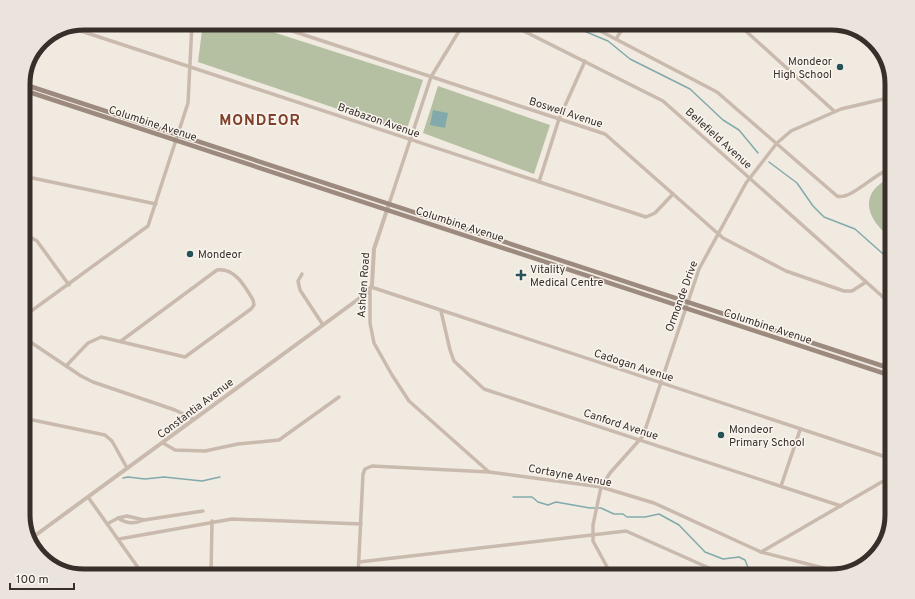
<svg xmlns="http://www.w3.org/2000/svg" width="915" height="599" font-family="Overpass,sans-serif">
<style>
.green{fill:#b5c0a2}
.water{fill:#82aaac}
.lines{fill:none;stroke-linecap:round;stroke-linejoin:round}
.stream{stroke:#82aaac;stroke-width:1.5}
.minor{stroke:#c9baad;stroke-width:3.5}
.tertiary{stroke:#c9baad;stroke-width:4}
.secondary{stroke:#9d8a7f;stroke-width:4.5}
.poi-dot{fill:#245256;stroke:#f9f4ed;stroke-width:1.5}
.labels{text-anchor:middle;stroke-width:3;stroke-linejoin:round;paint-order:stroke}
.poi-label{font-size:11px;fill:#382f2b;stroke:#f9f4ed;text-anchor:start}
.street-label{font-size:11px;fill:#382f2b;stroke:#f9f4ed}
.district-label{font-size:15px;font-weight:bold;letter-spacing:1px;fill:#80402b;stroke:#f9f4ed}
.rim{fill:none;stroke:#382f2b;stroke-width:5}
</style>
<rect width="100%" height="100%" fill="#f1eae1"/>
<!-- green -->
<g class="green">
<path d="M 203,23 L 245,23 L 423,80 L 406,132 L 198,62 Z"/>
<path d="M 438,86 L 550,125 L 534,174 L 423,133 Z"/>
<path d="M 892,177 L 892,239 C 867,220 856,193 892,177 Z"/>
</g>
<!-- water -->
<path class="water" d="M 433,110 L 448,113 L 445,128 L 430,125 Z"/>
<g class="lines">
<!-- stream -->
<g class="stream">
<path d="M 565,23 L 608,41 L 630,59 L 690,89 L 723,120 L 739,130 L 758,153"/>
<path d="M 769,162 L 797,183 L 813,206 L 824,217 L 855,229 L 882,253 L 892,259"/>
<path d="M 123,478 L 128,477 L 145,479 L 164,477 L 202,481 L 220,477"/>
<path d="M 513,497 L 532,497 L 538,502 L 548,505 L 556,502 L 590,508 L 601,508 L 614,514 L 623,514 L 627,517 L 645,517 L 659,514 L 679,525 L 705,552 L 723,559 L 739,557 L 745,560 L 750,572 L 754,576"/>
<path d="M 767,576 L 776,576"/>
<path d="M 780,576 L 785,576"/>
</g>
<!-- minor -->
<g class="minor">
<path d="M 268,23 L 605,134 L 723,238 L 786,271 L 844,291 L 852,291 L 866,282"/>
<path d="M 508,23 L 663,101 L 892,305"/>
<path d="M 585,23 L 717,92 L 837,196 C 850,201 876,172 892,168"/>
<path d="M 737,23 L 834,111"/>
<path d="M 72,28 L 646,217 L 655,213 L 673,194"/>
<path d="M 616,39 L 621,31 L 626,29 L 666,23"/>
<path d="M 23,176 L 156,204"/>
<path d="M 539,182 L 559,119 L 585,61"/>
<path d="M 389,204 L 431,77 L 464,23"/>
<path d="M 23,235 L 30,237 L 37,241 L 69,285"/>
<path d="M 302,274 L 298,281 L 300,290 L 323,325"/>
<path d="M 371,287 L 892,459"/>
<path d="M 370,290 L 370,323 L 374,343 L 392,375 L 409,401 L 489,472"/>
<path d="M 441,311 L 450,350 L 454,361 L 484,389 L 841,506"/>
<path d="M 23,317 L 148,226 L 188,103 L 192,23"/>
<path d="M 23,337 L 81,376 L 93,382 L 175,410 L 194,419"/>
<path d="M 66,366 L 88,343 L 101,337 L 185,357 L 251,309 L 254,305 L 253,300 C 245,286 235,268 217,270 L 121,341"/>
<path d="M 23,418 L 105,435 L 112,441 L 127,468"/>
<path d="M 163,443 L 175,450 L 205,451 L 238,444 L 279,440 L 339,397"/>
<path d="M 781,486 L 800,430"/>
<path d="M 88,497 L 144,576"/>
<path d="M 118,518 C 127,524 134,524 144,520"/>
<path d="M 107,524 L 118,518 L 127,516 L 144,520 L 203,511"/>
<path d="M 119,539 L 232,519 L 361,524"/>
<path d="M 761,552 L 892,476"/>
<path d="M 359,562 L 626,531 L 727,576"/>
<path d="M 211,576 L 212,521"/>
<path d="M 358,576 L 363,474 L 365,469 L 372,466 L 489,472 L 601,487 L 654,503 L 761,552 L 843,573"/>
<path d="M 612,576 L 593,541 L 593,525 L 601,487 L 610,473 L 643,436 L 699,269 L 746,183 L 777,143 L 791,131 L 841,109 L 892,97"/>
</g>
<!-- tertiary -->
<path class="tertiary" d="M 29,540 L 368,292 L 372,285 L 374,249 L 389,204"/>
<!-- secondary -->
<g class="secondary">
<path d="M 23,84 L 892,369"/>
<path d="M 23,90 L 892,376"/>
</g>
</g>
<!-- markers -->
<g class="poi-dot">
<circle cx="840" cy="67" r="4"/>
<circle cx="190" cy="254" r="4"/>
<path d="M519 269h4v4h4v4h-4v4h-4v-4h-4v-4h4z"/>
<circle cx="721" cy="435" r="4"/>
</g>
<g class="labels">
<!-- poi labels -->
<g class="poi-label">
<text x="832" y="65" text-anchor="end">Mondeor<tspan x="832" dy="13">High School</tspan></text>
<text x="198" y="258">Mondeor</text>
<text x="530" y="273">Vitality<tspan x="530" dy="13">Medical Centre</tspan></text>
<text x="729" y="433">Mondeor<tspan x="729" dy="13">Primary School</tspan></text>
</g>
<!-- street labels -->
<g class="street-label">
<text transform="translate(566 112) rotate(18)" y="4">Boswell Avenue</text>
<text transform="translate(379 120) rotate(19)" y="4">Brabazon Avenue</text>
<text transform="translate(153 123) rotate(18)" y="4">Columbine Avenue</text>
<text transform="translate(719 138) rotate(42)" y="4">Bellefield Avenue</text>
<text transform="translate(460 224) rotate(18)" y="4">Columbine Avenue</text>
<text transform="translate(363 285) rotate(-86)" y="4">Ashden Road</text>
<text transform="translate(681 296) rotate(-70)" y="4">Ormonde Drive</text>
<text transform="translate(768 326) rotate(18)" y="4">Columbine Avenue</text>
<text transform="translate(634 365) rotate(18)" y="4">Cadogan Avenue</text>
<text transform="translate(195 408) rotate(-37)" y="4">Constantia Avenue</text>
<text transform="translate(621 424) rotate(18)" y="4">Canford Avenue</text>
<text transform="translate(570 475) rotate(10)" y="4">Cortayne Avenue</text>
</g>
<!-- district labels -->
<g class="district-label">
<text x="260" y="125">MONDEOR</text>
</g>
</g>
<!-- crop -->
<path d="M0 0H915V599H0ZM84 30H831A54 54 0 0 1 885 84V515A54 54 0 0 1 831 569H84A54 54 0 0 1 30 515V84A54 54 0 0 1 84 30Z" fill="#eae4dd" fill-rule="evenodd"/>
<path class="rim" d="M84 30H831A54 54 0 0 1 885 84V515A54 54 0 0 1 831 569H84A54 54 0 0 1 30 515V84A54 54 0 0 1 84 30Z"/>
<!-- scale -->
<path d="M10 583v6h64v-6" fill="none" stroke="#382f2b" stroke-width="2"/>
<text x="16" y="583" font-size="12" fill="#382f2b" stroke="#f9f4ed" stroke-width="3" paint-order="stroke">100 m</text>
</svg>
